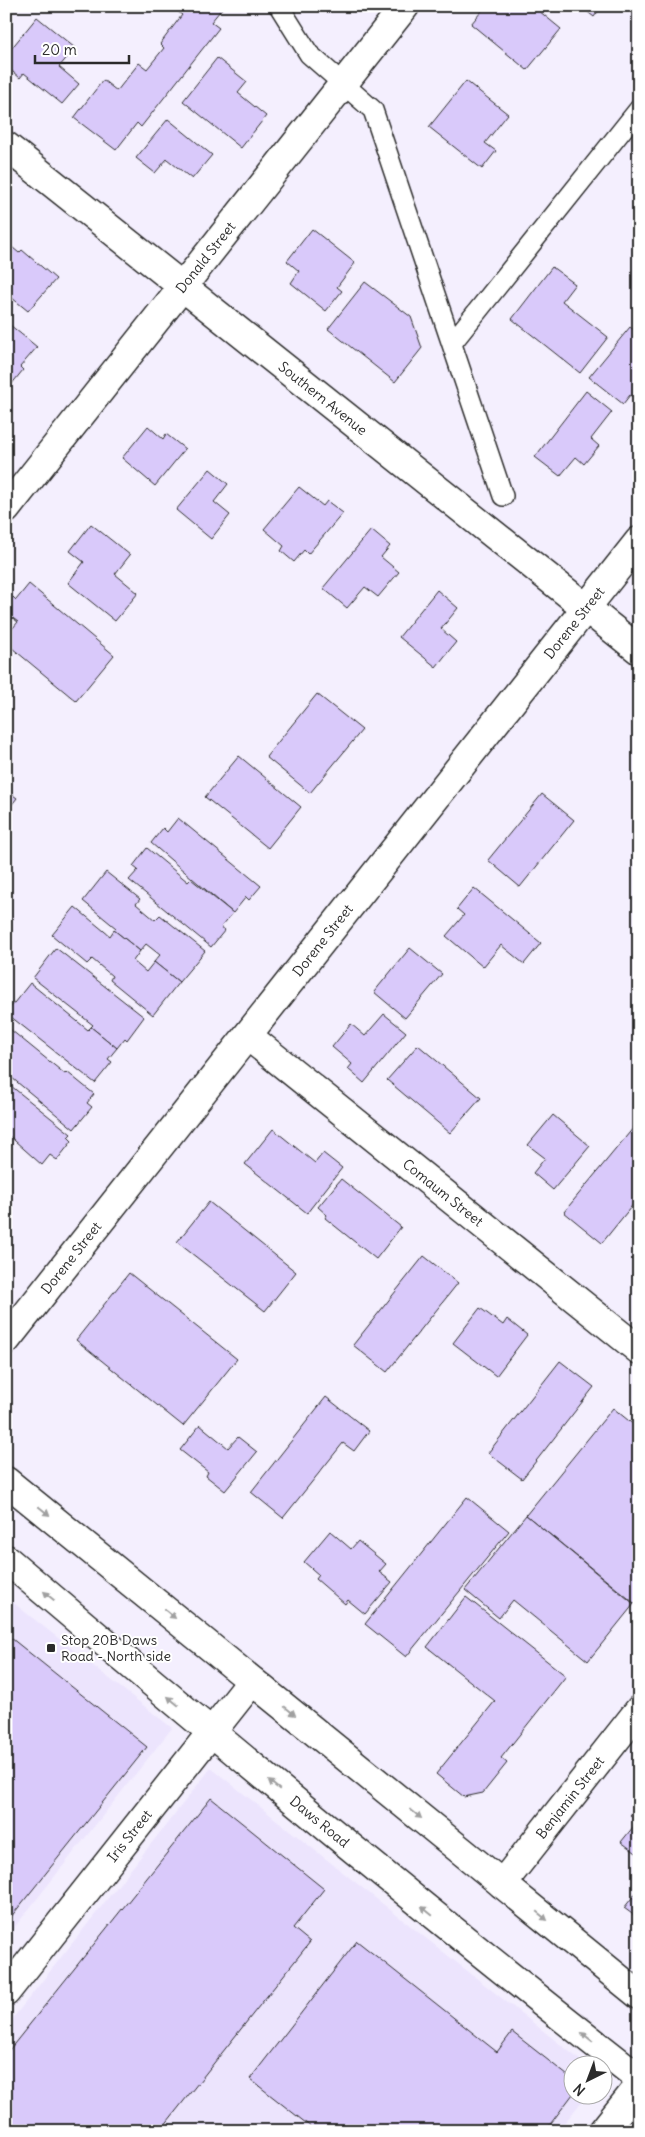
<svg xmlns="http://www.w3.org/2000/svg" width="645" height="2137" font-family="Delius,sans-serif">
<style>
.built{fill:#ece4fd}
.building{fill:#d9c9fa;stroke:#2b2b2b}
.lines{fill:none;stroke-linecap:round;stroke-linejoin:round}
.lane-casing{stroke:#2b2b2b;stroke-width:22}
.street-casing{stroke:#2b2b2b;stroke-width:31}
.secondary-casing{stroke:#2b2b2b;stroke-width:31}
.lane{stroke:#fff;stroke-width:19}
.street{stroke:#fff;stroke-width:28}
.secondary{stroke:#fff;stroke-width:28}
.oneway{fill:#a0a0a0}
.poi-dot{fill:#2b2b2b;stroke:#fff;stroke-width:2}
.labels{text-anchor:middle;stroke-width:4;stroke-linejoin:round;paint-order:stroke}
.street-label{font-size:14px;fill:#2b2b2b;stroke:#fff}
.poi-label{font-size:14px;fill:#2b2b2b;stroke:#fff;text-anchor:start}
</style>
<rect width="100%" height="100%" fill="#f4effe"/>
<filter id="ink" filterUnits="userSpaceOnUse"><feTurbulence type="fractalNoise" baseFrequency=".02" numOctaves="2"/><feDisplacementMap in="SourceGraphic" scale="10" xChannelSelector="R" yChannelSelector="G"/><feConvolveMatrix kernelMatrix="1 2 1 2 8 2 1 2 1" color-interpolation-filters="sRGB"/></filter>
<g filter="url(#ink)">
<!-- built -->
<g class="built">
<path d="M 6,1597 L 172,1728 L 6,1938 Z"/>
<path d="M 211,1768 L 585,2064 L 572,2064 L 572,2094 L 587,2095 L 558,2131 L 6,2131 L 6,2027 Z"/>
</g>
<!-- building -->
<g class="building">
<path d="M 171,6 L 224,6 L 211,22 L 219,28 L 141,127 L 137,123 L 116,150 L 74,118 L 103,80 L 117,91 L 139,63 L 147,69 L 164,48 L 160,44 L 182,15 Z"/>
<path d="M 486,6 L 533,6 L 561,29 L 527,70 L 471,24 Z"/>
<path d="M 580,6 L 602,6 L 594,17 Z"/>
<path d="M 37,17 L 75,48 L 59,67 L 79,84 L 62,104 L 24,73 L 20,78 L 6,66 L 6,55 Z"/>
<path d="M 217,58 L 247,82 L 238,93 L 266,116 L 241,148 L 183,101 Z"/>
<path d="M 466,81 L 508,114 L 485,143 L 496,151 L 482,169 L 429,127 Z"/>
<path d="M 168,119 L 212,155 L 192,179 L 167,159 L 155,173 L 136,158 Z"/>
<path d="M 312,229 L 355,263 L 337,287 L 342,291 L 326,311 L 291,283 L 299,271 L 287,261 Z"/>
<path d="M 6,242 L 19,253 L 22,250 L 56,279 L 28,311 L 6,293 Z"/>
<path d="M 552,267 L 575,284 L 562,301 L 608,337 L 580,373 L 512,319 Z"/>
<path d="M 365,282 L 411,317 L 422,348 L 395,382 L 328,329 Z"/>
<path d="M 10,325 L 37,347 L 20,367 L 23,370 L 6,391 L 6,329 Z"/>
<path d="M 630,327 L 639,334 L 639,392 L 634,398 L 630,395 L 623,404 L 589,377 Z"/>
<path d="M 586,391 L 612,412 L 591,439 L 599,446 L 584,464 L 576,457 L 560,476 L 535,457 Z"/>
<path d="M 148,426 L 163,439 L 166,434 L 185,449 L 155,486 L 122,458 Z"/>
<path d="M 210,469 L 228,484 L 214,502 L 230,515 L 211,539 L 176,510 Z"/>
<path d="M 299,487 L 323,506 L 327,501 L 343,513 L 308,554 L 304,550 L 294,562 L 281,551 L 284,546 L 264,529 Z"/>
<path d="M 91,524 L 130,555 L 115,574 L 138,593 L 115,621 L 68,583 L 84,562 L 70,551 Z"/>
<path d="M 371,530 L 390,546 L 381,557 L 399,572 L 378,597 L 365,587 L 347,608 L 323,588 Z"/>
<path d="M 29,584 L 114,655 L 76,701 L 6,643 L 6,636 L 18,622 L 6,613 L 6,606 L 13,597 L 16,600 Z"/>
<path d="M 437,590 L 458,608 L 441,629 L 456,642 L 436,667 L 399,637 Z"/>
<path d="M 317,694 L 362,730 L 310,793 L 266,757 Z"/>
<path d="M 239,756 L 301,807 L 268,848 L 205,797 Z"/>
<path d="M 6,790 L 17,798 L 6,812 Z"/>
<path d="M 542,794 L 574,820 L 520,887 L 488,860 Z"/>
<path d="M 178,818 L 261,886 L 249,900 L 246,897 L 233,913 L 151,843 L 163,828 L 167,832 Z"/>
<path d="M 147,848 L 188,882 L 191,879 L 233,913 L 221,927 L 225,930 L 211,947 L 129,880 L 138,870 L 133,866 Z"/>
<path d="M 106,872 L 140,899 L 136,904 L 155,920 L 160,915 L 205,951 L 179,982 L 154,962 L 160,955 L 146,944 L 140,951 L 114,930 L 116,928 L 83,901 Z"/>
<path d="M 474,888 L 541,943 L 524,964 L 501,945 L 483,967 L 446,936 L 464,915 L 457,909 Z"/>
<path d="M 75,907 L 110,936 L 114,930 L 140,951 L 133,961 L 146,972 L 154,962 L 179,982 L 153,1015 L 110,980 L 112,976 L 92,959 L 87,964 L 52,935 Z"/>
<path d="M 56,948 L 144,1017 L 127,1040 L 125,1038 L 117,1048 L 91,1027 L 93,1025 L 33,978 Z"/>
<path d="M 410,948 L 442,974 L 405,1018 L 374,992 Z"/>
<path d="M 30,983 L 88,1030 L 91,1027 L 117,1048 L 108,1059 L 112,1062 L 95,1083 L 6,1013 Z"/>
<path d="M 384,1014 L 406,1032 L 364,1083 L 348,1069 L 352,1064 L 332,1047 L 351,1024 L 365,1036 Z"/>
<path d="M 6,1026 L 65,1074 L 67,1072 L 94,1094 L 87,1103 L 92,1107 L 74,1129 L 6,1073 Z"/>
<path d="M 418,1045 L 481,1098 L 450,1133 L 387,1080 Z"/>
<path d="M 6,1082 L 71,1134 L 68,1137 L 72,1141 L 57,1160 L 50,1155 L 42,1165 L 6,1133 Z"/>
<path d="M 553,1115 L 590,1146 L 553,1190 L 533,1173 L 545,1158 L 528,1145 Z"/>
<path d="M 639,1121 L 639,1197 L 602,1243 L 564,1212 Z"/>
<path d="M 273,1129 L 315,1163 L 323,1153 L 342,1168 L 307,1213 L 245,1164 Z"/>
<path d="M 341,1179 L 401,1227 L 376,1259 L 325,1218 L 327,1215 L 318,1207 Z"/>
<path d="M 209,1202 L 296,1272 L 265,1311 L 177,1242 Z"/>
<path d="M 424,1256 L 458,1283 L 387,1372 L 353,1345 Z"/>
<path d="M 129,1273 L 237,1359 L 183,1426 L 76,1340 Z"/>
<path d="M 480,1308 L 503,1325 L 507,1319 L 527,1335 L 496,1376 L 453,1343 Z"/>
<path d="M 560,1361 L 594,1387 L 522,1479 L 488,1453 Z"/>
<path d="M 326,1397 L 369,1431 L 354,1451 L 343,1443 L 283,1518 L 251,1492 Z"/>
<path d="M 613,1408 L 639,1429 L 639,1607 L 526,1515 Z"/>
<path d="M 200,1425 L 228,1448 L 238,1437 L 257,1452 L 225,1491 L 206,1476 L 208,1472 L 180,1450 Z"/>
<path d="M 467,1497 L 509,1531 L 406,1657 L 365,1624 Z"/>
<path d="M 526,1515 L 634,1604 L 588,1661 L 513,1600 L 499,1618 L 465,1590 Z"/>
<path d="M 330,1531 L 351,1549 L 358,1541 L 386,1564 L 379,1572 L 392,1582 L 365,1614 L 348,1600 L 345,1604 L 316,1579 L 319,1575 L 304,1562 Z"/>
<path d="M 466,1597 L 566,1676 L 501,1758 L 507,1763 L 483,1793 L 464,1797 L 436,1774 L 495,1701 L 427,1647 Z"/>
<path d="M 6,1634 L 147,1747 L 6,1923 Z"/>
<path d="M 211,1798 L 324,1889 L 293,1928 L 310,1942 L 160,2131 L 6,2131 L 6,2054 Z"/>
<path d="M 639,1805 L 639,1855 L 621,1842 L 638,1821 L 630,1815 Z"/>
<path d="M 639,1889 L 639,1919 L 624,1908 Z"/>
<path d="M 357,1941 L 497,2052 L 512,2032 L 572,2079 L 573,2094 L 545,2131 L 316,2131 L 250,2079 Z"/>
</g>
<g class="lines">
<defs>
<g id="lane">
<path d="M 279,6 L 309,54 L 373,110 L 503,496"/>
<path d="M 452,343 L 639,109"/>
</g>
<g id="street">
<path id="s1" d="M 6,146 L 639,650"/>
<path id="s2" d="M 6,509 L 405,6"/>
<path id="s3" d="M 248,1036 L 639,1350"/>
<path id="s4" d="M 6,1340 L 639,541"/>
<path id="s5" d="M 502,1884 L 639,1710"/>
<path id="s6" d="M 6,1992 L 252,1681"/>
<path d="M 603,2131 L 639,2086"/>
</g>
<g id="secondary">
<path d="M 6,1481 L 639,1995"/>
<path id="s7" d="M 6,1559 C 214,1736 424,1910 639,2078"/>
</g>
</defs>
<!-- lane casing -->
<use href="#lane" class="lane-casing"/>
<!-- street casing -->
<use href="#street" class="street-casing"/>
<!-- secondary casing -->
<use href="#secondary" class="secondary-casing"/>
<!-- lane -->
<use href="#lane" class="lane"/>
<!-- street -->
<use href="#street" class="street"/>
<!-- secondary -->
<use href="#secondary" class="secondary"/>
</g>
<!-- one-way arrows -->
<defs><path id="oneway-solid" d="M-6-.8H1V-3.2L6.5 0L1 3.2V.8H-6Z" transform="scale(1.25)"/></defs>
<g class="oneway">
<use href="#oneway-solid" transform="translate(44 1511) rotate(39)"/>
<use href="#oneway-solid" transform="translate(49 1596) rotate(-140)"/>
<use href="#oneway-solid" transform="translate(170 1614) rotate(39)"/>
<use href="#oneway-solid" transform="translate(173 1701) rotate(-140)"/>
<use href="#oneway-solid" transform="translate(290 1711) rotate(39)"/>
<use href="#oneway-solid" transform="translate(274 1785) rotate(-141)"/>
<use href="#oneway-solid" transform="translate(416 1814) rotate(39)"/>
<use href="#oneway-solid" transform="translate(427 1911) rotate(-141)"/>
<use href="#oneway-solid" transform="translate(542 1916) rotate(39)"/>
<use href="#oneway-solid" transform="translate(587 2037) rotate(-142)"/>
</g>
</g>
<!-- markers -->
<rect class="poi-dot" x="46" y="1643" width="10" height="10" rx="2.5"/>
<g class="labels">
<!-- street labels -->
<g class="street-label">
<text dy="5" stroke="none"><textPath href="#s2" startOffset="321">Donald Street</textPath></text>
<text dy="5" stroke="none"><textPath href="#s1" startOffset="405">Southern Avenue</textPath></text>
<text dy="5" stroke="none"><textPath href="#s4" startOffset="915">Dorene Street</textPath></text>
<text dy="5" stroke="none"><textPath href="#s4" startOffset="510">Dorene Street</textPath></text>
<text dy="5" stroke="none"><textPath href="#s3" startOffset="250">Comaum Street</textPath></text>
<text dy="5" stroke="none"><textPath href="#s4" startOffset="105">Dorene Street</textPath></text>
<text dy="5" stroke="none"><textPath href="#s5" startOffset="110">Benjamin Street</textPath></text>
<text dy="5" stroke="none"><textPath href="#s7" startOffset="409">Daws Road</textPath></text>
<text dy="5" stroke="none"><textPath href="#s6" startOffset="199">Iris Street</textPath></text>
</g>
<!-- poi labels -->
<g class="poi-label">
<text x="61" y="1645">Stop 20B Daws<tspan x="61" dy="16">Road - North side</tspan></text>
</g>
</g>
<!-- margin -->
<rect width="645" height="2137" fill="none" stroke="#fff" stroke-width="25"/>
<rect x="12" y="12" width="620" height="2112" fill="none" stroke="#2b2b2b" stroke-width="2" filter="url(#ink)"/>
<!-- north arrow -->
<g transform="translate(588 2080) rotate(222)"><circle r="24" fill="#ffffff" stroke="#aaaaaa"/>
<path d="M0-4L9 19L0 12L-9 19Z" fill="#2b2b2b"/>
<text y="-8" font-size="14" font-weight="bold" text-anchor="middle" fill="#2b2b2b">N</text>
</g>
<!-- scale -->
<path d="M35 55v8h94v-8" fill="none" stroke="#2b2b2b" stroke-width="2.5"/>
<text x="42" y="55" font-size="15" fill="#2b2b2b" stroke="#ffffff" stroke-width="4" paint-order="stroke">20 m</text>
</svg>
